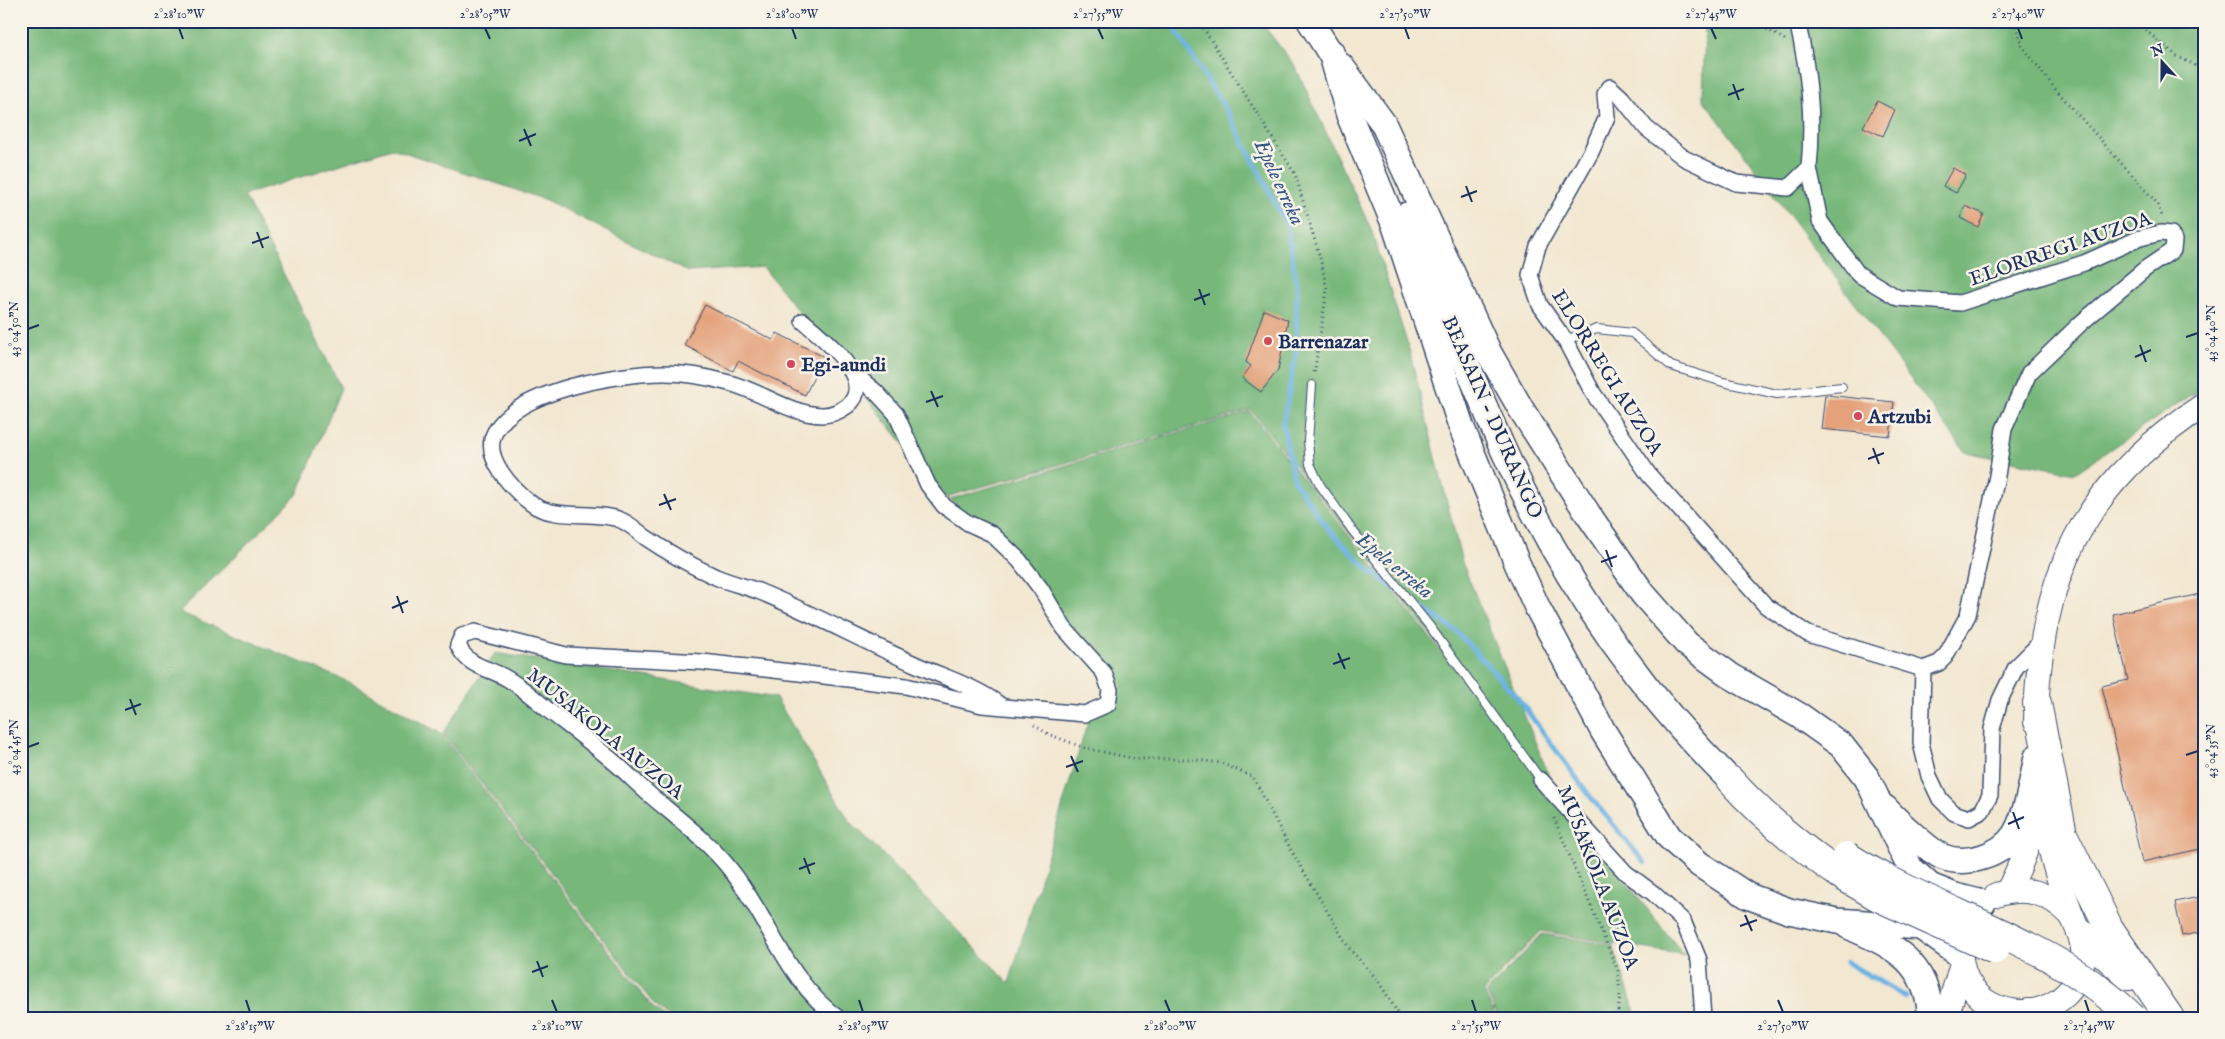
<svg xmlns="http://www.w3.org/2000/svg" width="2225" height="1039" font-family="'IM FELL English',serif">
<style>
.forest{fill:#77b87a;stroke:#49746c}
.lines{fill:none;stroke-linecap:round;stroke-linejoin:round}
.stream{stroke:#6cb2e2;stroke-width:5}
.building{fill:#e4a17a}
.service-casing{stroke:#3b4b6f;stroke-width:10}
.minor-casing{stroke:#3b4b6f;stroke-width:18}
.primary-casing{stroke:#3b4b6f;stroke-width:26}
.trunk-casing{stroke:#3b4b6f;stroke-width:28}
.motorway-casing{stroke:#3b4b6f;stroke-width:30}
.path{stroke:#3b4b6f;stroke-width:3;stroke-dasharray:1 4;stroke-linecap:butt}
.service{stroke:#fff;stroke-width:8}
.minor{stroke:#fff;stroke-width:15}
.primary{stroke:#fff;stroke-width:24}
.trunk{stroke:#fff;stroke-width:25}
.motorway{stroke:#fff;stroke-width:28}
.motorway-bridge-casing{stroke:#3b4b6f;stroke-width:30;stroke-linecap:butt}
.motorway-bridge{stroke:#fff;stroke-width:28}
.ticks{fill:none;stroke:#1b2f5e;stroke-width:2}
.poi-dot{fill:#d1495b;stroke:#f7f3e8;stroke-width:2}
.labels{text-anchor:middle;stroke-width:5;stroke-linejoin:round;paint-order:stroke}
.street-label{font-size:20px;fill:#1b2f5e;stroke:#f7f3e8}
.poi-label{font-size:20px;font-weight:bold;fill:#1b2f5e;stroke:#f7f3e8;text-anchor:start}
.water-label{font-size:21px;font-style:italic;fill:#335686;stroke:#f7f3e8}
.neatline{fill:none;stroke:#1b2f5e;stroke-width:2}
.ticks-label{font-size:12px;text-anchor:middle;fill:#1b2f5e}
</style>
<rect width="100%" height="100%" fill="#f7f3e8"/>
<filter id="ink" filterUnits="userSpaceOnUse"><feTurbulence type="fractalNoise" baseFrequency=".02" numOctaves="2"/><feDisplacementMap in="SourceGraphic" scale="10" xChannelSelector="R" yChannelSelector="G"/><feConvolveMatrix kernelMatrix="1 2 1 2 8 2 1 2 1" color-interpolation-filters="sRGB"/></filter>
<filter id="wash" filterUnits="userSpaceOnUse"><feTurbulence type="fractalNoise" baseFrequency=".0096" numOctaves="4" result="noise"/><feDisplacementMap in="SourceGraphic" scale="20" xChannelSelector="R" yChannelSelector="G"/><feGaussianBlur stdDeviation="1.12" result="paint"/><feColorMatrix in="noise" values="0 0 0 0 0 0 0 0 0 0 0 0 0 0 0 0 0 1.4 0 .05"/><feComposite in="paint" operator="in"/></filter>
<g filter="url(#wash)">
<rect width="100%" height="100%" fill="#f2e7d0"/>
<!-- forest -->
<g class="forest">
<path d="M 21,21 L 1260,21 L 1295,66 L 1371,229 L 1409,349 L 1462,562 L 1554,788 L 1251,410 L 949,496 L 948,500 L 763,267 L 688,272 L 546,200 L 392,148 L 244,195 L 341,388 L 297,495 L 179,612 L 349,682 L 440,733 L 653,1008 L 666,1018 L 21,1018 Z"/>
<path d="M 1705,21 L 2204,21 L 2204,389 L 2189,396 L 2075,473 L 1965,452 L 1703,99 Z"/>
<path d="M 1250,412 L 1684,955 L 1541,931 L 1484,991 L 1496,1018 L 670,1018 L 656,1007 L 443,734 L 495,653 L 776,698 L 849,820 L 1009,983 L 1089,718 L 1122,686 L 950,499 Z"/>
<path d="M 1542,934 L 1613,945 L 1637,1018 L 1498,1018 L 1487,992 Z"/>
</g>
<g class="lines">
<!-- stream -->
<g class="stream">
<path d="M 1170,21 L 1230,116 L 1287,226 L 1297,286 L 1296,352 L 1283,424 L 1294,481 L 1328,529 L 1369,570 L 1398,591"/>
<path d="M 1411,600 L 1456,631 L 1517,697 L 1592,799 L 1645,863"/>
<path d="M 1846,962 L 1906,997"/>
</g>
</g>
<g id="blocks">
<!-- building -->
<g class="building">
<path d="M 1877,101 L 1895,110 L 1883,136 L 1863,127 Z"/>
<path d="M 1953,168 L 1966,175 L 1956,193 L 1943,186 Z"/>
<path d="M 1965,206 L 1984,214 L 1978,227 L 1960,218 Z"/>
<path d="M 705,305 L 773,340 L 777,333 L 824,357 L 805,395 L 738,361 L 733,371 L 684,345 Z"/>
<path d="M 1264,310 L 1288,320 L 1278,370 L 1261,392 L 1242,378 L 1251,366 L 1246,362 Z"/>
<path d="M 1825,395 L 1894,402 L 1890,436 L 1821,429 Z"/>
<path d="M 2204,593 L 2204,848 L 2142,862 L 2102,686 L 2128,680 L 2113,614 Z"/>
<path d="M 2204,896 L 2204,932 L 2182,936 L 2175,902 Z"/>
</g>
</g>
</g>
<g filter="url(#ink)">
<use href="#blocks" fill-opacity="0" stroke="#3b4b6f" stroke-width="1"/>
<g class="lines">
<defs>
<g id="service">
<path d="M 1565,340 L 1597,329 L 1632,333 L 1671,366 L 1723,382 L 1777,394 L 1842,387"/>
<path d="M 1312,385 L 1308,441 L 1310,464 L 1320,485 L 1352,530 L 1431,628 L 1541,780"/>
</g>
<g id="minor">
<path d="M 1797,21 C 1809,73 1814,114 1809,168 L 1788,188 L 1736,183 L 1684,158 L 1646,128 L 1622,98 L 1610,87 L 1605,94 L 1607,117 L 1591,152 L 1538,246 L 1530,275 L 1540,305 L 1565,340 L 1593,393 L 1649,475 L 1766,606 L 1808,634 L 1923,669"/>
<path d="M 1809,168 L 1820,221 L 1858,274 L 1898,298 L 1960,303 L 2084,263 L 2140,238 L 2161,233 L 2171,234 L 2174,240 L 2173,250 L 2145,269 L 2081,323 L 2029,373 L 2004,429 L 1997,476 L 1968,615 L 1945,657 L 1939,663 L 1923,669 L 1921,743 L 1929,776 L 1940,799 L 1954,813 L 1969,818 L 1982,811 L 1990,795 L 1992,729 L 2000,700 L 2016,667 L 2042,641"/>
<path d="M 803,321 C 821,336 879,382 847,406 C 840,411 831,415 822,415 C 788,414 761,391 729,383 C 708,377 686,373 664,373 C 619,373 517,390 495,432 C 481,457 513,490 532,504 C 553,520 594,511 618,519 C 628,522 636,530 645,537 C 667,552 692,566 716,577 C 730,583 744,586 758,591 C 812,613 863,641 917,665 C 945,678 975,686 1000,705"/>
<path d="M 1541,780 L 1626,873 L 1653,893 L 1683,921 L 1699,960 L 1703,1018"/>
<path d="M 838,1018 C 786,981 769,917 730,869 C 708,841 677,818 650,795 C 637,784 626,772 614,762 C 593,744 570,727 548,710 C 535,699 522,687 506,678 C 488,667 468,668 458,645 L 462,636 L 475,632 L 566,655 L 702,662 L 791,672 L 906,686 L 982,705 L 1085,714 L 1108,704 L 1110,690 L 1104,673 L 1064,628 L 1041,589 L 1019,560 L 992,534 L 968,523 L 944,506 L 928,485 L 896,414 L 876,392 L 852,372"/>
</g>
<g id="primary">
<path d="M 2036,722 C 2039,577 2081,485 2204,405"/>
<path d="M 2008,891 C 2028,851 2032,836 2035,793"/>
<path d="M 1996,895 C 2027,885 2050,893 2072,916"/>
<path d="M 1962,934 C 1946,1027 2070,1038 2083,960 C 2085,944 2078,930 2072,916 C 2066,900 2056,872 2052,855 C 2048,837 2047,819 2044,802"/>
<path d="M 1946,1018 L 1961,967"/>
</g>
<g id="trunk">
<path d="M 1310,21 L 1339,67"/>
<path d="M 1331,52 L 1349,115 L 1395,226 L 1461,426 L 1517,563 L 1537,607 L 1603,731 L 1669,837 L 1699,864 L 1748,896 L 1789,911 L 1837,921 L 1921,927 L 1959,954"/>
<path d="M 1341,66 L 1383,123 L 1489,353 L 1521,409 L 1588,514 L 1643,594 L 1687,644 L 1731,676 L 1800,716 L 1841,745 L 1867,778 L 1910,868 L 1930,886 L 1955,896 L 1983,903"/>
<path d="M 1407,215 C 1439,293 1468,372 1503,449 C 1559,573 1634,685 1730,780"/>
<path d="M 1885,808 C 1895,819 1930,852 1943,857 C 1966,866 2001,856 2015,834 C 2027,814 2032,781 2037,757"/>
<path d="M 1848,926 C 1895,947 1927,961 1931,1018"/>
</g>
<g id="motorway">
<path d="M 2037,703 L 2063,834 L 2109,928 L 2170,1018"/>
<path d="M 1730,780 C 1763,817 1799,846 1839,874"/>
<path d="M 2081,933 L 2129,976"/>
<path d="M 2029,1013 L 2052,1018"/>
</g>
</defs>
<!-- service casing -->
<use href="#service" class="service-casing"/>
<!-- minor casing -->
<use href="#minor" class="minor-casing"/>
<!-- primary casing -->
<use href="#primary" class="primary-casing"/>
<!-- trunk casing -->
<use href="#trunk" class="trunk-casing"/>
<!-- motorway casing -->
<use href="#motorway" class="motorway-casing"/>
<!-- path -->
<g class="path">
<path d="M 1196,21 L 1204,29 L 1295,174 L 1321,261 L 1327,290 L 1314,375"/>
<path d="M 1754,21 L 1785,40"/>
<path d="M 2015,21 L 2022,46 L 2056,90 L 2156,202 L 2163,218"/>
<path d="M 2134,21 L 2177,56 L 2204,70"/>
<path d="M 1034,725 L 1048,734 L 1085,748 L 1136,759 L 1189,759 L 1221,763 L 1253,777 L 1291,850 L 1349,948 L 1377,979 L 1401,1018"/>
<path d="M 1554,818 L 1618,971 L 1620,997 L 1617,1018"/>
</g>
<!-- service -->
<use href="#service" class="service"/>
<!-- minor -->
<use href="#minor" class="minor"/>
<!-- primary -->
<use href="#primary" class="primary"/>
<!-- trunk -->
<use href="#trunk" class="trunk"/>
<!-- motorway -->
<use href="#motorway" class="motorway"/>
<defs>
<g id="motorway-bridge">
<path d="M 1847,856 C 1940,915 2053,940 2133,1018"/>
<path d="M 1839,874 L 1878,897 L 1995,950"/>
</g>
</defs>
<!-- motorway-bridge casing -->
<use href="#motorway-bridge" class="motorway-bridge-casing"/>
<!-- motorway-bridge -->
<use href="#motorway-bridge" class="motorway-bridge"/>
</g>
</g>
<!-- ticks -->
<path class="ticks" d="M 179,28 L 183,39M 485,28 L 490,39M 792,28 L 796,39M 1098,28 L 1103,39M 1405,28 L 1409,39M 1711,28 L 1716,39M 2018,28 L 2022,39M 1733,84 L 1739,100M 1728,95 L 1744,89M 524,129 L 531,146M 519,141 L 536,134M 1466,186 L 1472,202M 1461,197 L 1477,191M 257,232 L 263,248M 252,243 L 269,237M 1199,289 L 1205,305M 1194,300 L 1210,294M 28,329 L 39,325M 2186,337 L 2198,333M 2140,345 L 2146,362M 2135,357 L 2151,350M 931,391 L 938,407M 926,402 L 943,396M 1873,448 L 1879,464M 1868,459 L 1884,453M 664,494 L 671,510M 659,505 L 676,499M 1606,550 L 1612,567M 1601,562 L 1617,556M 397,596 L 403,613M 392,608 L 408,601M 1338,653 L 1345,669M 1333,664 L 1350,658M 130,699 L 136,715M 125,710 L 141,704M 28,747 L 39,743M 2186,755 L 2198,751M 1071,756 L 1078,772M 1066,767 L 1083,761M 2013,812 L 2019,829M 2008,824 L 2024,817M 804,858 L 810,874M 799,869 L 815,863M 1745,915 L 1752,931M 1740,926 L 1757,920M 537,961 L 543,977M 532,972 L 548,966M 246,1000 L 250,1012M 552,1000 L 557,1012M 859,1000 L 863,1012M 1165,1000 L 1170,1012M 1472,1000 L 1476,1012M 1778,1000 L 1783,1012M 2085,1000 L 2089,1012"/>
<!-- markers -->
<g class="poi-dot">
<circle cx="1268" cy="341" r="5"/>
<circle cx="791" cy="364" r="5"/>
<circle cx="1858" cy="416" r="5"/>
</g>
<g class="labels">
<!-- street labels -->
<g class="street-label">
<text transform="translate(2060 248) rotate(-19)" y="7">ELORREGI AUZOA</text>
<text transform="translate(1608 372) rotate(58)" y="7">ELORREGI AUZOA</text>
<text transform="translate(1493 417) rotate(66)" y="7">BEASAIN - DURANGO</text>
<text transform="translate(606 733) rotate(39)" y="7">MUSAKOLA AUZOA</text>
<text transform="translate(1599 877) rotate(69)" y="7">MUSAKOLA AUZOA</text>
</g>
<!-- poi labels -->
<g class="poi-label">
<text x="1278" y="348">Barrenazar</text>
<text x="801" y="371">Egi-aundi</text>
<text x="1868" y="423">Artzubi</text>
</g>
<!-- water labels -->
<g class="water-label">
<text transform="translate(1280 182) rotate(65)" y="7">Epele erreka</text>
<text transform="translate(1395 565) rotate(39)" y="7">Epele erreka</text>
</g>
</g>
<!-- margin -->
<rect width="2225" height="1039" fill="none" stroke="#f7f3e8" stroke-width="55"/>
<!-- north arrow -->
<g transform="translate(2162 62) rotate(339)" stroke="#f7f3e8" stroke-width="4" paint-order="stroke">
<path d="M0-4L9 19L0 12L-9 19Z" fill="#1b2f5e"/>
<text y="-8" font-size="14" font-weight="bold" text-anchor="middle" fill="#1b2f5e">N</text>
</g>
<rect x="28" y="28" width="2170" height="984" class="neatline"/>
<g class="ticks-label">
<text x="179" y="18">2°28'10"W</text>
<text x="485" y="18">2°28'05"W</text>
<text x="792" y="18">2°28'00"W</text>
<text x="1098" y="18">2°27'55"W</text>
<text x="1405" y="18">2°27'50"W</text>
<text x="1711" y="18">2°27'45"W</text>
<text x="2018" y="18">2°27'40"W</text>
<text transform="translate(14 329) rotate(-90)" y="4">43°04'50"N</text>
<text transform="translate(2211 333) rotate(-90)" y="4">43°04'40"N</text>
<text transform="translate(14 747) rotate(-90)" y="4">43°04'45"N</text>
<text transform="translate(2211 751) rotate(-90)" y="4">43°04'35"N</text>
<text x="250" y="1030">2°28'15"W</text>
<text x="557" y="1030">2°28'10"W</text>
<text x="863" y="1030">2°28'05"W</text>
<text x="1170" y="1030">2°28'00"W</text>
<text x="1476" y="1030">2°27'55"W</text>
<text x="1783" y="1030">2°27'50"W</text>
<text x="2089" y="1030">2°27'45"W</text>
</g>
</svg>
